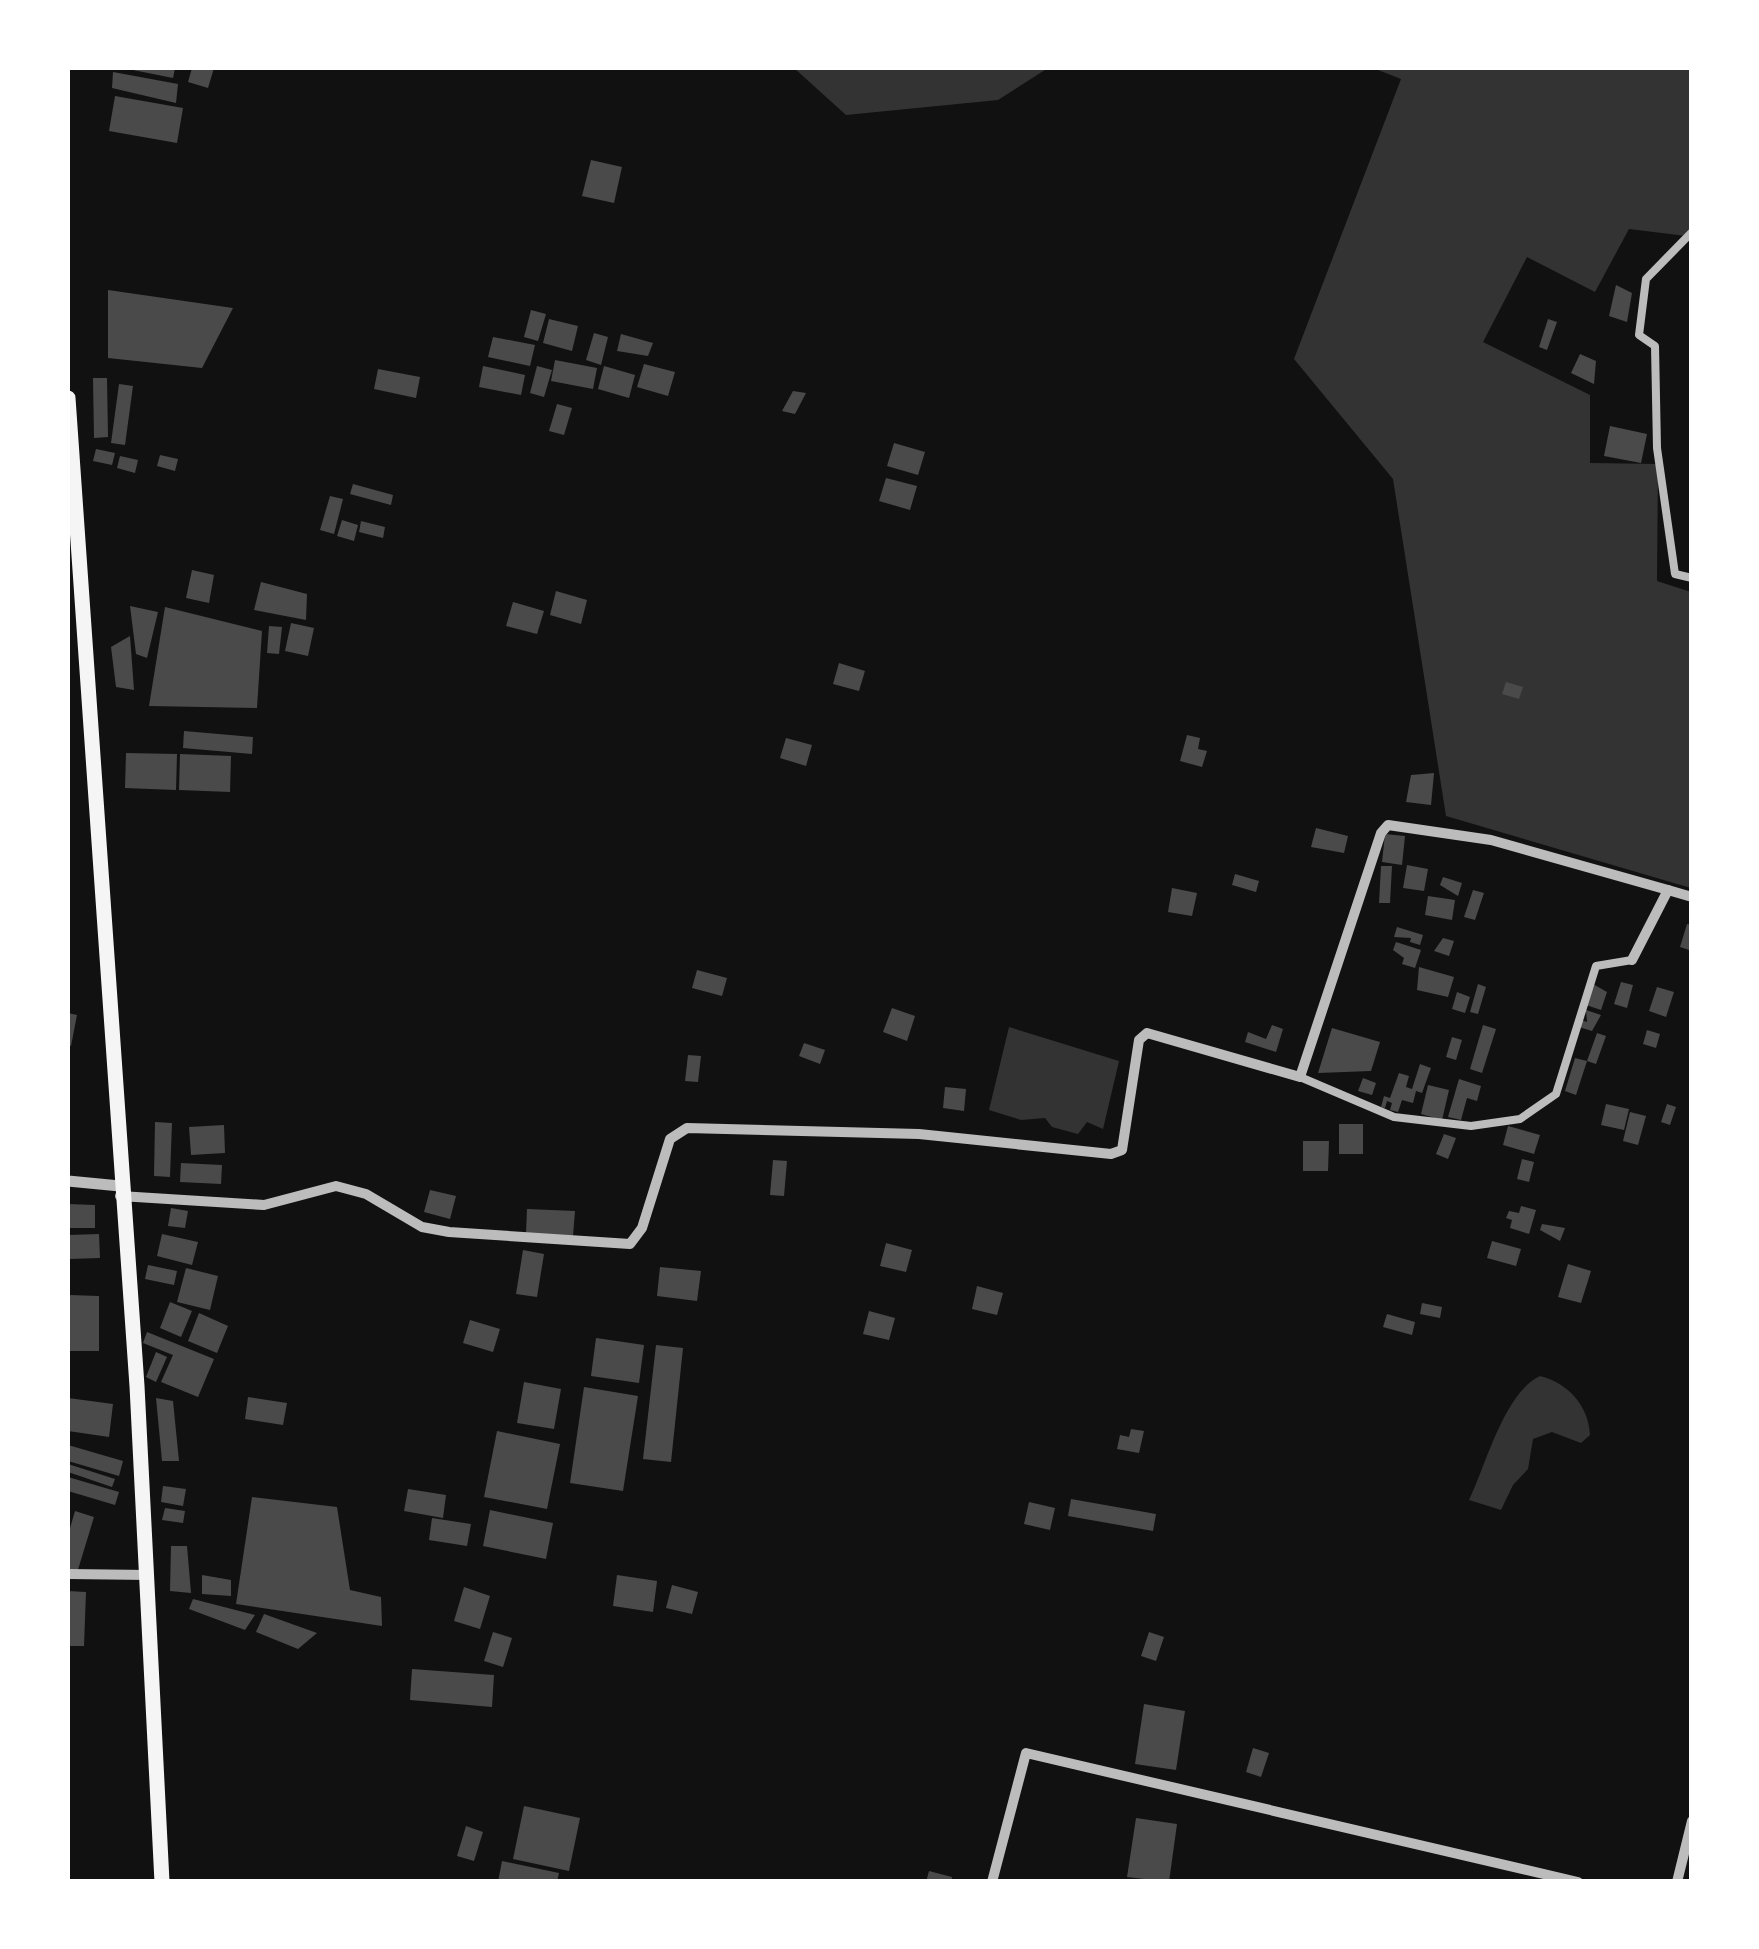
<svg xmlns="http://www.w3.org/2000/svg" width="1759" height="1949" font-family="Rubik,sans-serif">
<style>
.water{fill:#333}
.building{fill:#4a4a4a}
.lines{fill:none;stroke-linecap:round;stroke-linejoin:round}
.pedestrian{stroke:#bcbcbc;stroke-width:8}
.minor{stroke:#bcbcbc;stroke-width:10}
.tertiary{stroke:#bcbcbc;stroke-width:11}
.primary{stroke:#f5f5f5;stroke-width:15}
</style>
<rect width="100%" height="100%" fill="#111"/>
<!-- water -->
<g class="water">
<path d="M 794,68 L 1048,68 L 998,100 L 846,115 Z"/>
<path d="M 1373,68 L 1691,68 L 1692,224 L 1686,236 L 1629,229 L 1595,292 L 1527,257 L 1483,342 L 1590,395 L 1590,463 L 1658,464 L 1657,581 L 1691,592 L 1691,888 L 1446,816 L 1393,479 L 1294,359 L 1401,79 Z"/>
<path d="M 1009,1027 L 1119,1061 L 1103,1129 L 1087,1122 L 1078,1134 L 1052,1127 L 1045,1118 L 1021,1120 L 989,1110 Z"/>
<path d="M 1540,1376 C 1568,1383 1589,1406 1590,1435 L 1581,1443 L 1552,1432 L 1533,1439 L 1528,1469 L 1513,1485 L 1501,1510 L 1469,1500 C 1486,1465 1504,1393 1540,1376 Z"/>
</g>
<!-- building -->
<g class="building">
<path d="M 123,68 L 175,68 L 173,78 Z"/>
<path d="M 192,68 L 214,68 L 208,88 L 188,82 Z"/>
<path d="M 113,72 L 178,84 L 176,103 L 112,88 Z"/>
<path d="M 115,96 L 183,108 L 177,143 L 109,131 Z"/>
<path d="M 591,160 L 622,167 L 614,203 L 582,196 Z"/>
<path d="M 1616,285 L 1632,293 L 1627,322 L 1609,316 Z"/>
<path d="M 108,290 L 233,308 L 202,368 L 108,358 Z"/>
<path d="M 531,310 L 546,314 L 538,341 L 524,337 Z"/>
<path d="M 549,319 L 578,326 L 572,351 L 543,343 Z"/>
<path d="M 1548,319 L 1557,322 L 1547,350 L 1539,347 Z"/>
<path d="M 594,333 L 608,337 L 601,365 L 586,360 Z"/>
<path d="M 621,334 L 653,343 L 648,356 L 617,351 Z"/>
<path d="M 493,337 L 535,345 L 530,366 L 488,357 Z"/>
<path d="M 1580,354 L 1596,361 L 1594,384 L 1571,373 Z"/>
<path d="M 555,360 L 597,368 L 593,389 L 551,381 Z"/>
<path d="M 644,364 L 675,372 L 668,396 L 637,387 Z"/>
<path d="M 483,366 L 525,375 L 521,395 L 479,387 Z"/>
<path d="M 537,366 L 552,370 L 544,397 L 530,393 Z"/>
<path d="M 604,366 L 635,375 L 629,398 L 598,389 Z"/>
<path d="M 378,369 L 420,377 L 416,398 L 374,389 Z"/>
<path d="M 93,378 L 107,378 L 108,437 L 94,438 Z"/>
<path d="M 119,384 L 133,386 L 125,445 L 111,443 Z"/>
<path d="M 793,391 L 806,393 L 795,414 L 782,411 Z"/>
<path d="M 557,404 L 572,408 L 564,435 L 549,431 Z"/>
<path d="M 1610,426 L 1647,434 L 1641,463 L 1604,456 Z"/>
<path d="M 894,443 L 925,452 L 918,475 L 887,466 Z"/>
<path d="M 96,449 L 115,453 L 112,465 L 93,461 Z"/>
<path d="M 160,455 L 178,459 L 175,471 L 157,466 Z"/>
<path d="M 120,456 L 138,460 L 135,473 L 117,468 Z"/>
<path d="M 886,478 L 917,486 L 910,510 L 879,501 Z"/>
<path d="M 353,484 L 393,495 L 391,505 L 350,494 Z"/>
<path d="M 330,496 L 343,499 L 334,534 L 320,530 Z"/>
<path d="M 342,520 L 358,525 L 354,541 L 337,536 Z"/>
<path d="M 361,521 L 385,527 L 383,538 L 359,532 Z"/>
<path d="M 192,570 L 214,575 L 209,603 L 186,598 Z"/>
<path d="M 261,582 L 307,594 L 306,620 L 254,610 Z"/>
<path d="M 556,591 L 587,600 L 581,624 L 550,615 Z"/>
<path d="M 513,602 L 544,611 L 537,634 L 506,626 Z"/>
<path d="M 130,606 L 158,612 L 147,658 L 136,654 Z"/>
<path d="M 165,607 L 262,631 L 257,708 L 149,706 Z"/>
<path d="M 291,623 L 314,628 L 308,656 L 285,651 Z"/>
<path d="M 269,626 L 282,627 L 279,654 L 267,653 Z"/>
<path d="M 130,636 L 134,690 L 116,687 L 111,647 Z"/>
<path d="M 839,663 L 865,671 L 859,691 L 833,684 Z"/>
<path d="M 1506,682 L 1523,687 L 1519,699 L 1502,694 Z"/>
<path d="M 184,731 L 253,737 L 252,754 L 183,748 Z"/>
<path d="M 1187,735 L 1200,738 L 1198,749 L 1207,751 L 1202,767 L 1180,761 Z"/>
<path d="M 786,738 L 812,745 L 806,766 L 780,758 Z"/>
<path d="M 126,753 L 177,754 L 176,790 L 125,788 Z"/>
<path d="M 180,754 L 231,756 L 230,792 L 179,790 Z"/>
<path d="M 1434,773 L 1431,805 L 1406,802 L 1411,775 Z"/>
<path d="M 1316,828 L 1348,836 L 1344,853 L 1311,847 Z"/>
<path d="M 1385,834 L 1405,836 L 1402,865 L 1382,862 Z"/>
<path d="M 1407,865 L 1428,869 L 1424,891 L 1403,888 Z"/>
<path d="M 1381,866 L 1392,866 L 1390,903 L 1379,903 Z"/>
<path d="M 1235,874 L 1259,881 L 1256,892 L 1232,885 Z"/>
<path d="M 1443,877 L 1462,883 L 1458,896 L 1440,885 Z"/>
<path d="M 1172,888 L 1197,893 L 1192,916 L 1168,912 Z"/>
<path d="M 1473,890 L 1484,893 L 1475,920 L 1464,917 Z"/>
<path d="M 1428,896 L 1455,900 L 1452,920 L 1425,915 Z"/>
<path d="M 1687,924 L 1692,925 L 1692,951 L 1680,947 Z"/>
<path d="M 1397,927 L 1423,935 L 1420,945 L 1410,942 L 1411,938 L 1394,937 Z"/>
<path d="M 1443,938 L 1454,941 L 1449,956 L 1434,951 Z"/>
<path d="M 1396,942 L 1421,950 L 1415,968 L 1402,964 L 1404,958 L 1393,950 Z"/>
<path d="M 1419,967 L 1454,977 L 1448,997 L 1417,990 Z"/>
<path d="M 697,970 L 727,978 L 722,996 L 692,988 Z"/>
<path d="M 1621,982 L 1633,985 L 1627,1008 L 1614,1004 Z"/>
<path d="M 1478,984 L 1486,987 L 1478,1014 L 1470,1012 Z"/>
<path d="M 1593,984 L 1607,992 L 1601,1010 L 1586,1005 Z"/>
<path d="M 1657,987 L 1674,992 L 1666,1017 L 1649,1011 Z"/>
<path d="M 1457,992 L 1470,997 L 1465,1013 L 1452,1009 Z"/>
<path d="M 892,1008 L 915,1016 L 907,1041 L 883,1032 Z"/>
<path d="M 1586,1010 L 1601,1015 L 1592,1031 L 1579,1027 L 1581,1020 L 1587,1022 Z"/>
<path d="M 68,1013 L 77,1015 L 71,1046 L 68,1045 Z"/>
<path d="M 1272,1025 L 1283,1029 L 1276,1052 L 1245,1042 L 1248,1032 L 1266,1039 Z"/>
<path d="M 1483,1025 L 1496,1029 L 1482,1073 L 1470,1069 Z"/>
<path d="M 1332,1028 L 1380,1042 L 1371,1071 L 1318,1073 Z"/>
<path d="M 1647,1030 L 1660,1034 L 1656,1048 L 1643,1044 Z"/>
<path d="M 1597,1033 L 1606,1036 L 1596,1064 L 1587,1061 L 1576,1095 L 1565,1091 L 1575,1058 L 1587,1061 Z"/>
<path d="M 1452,1037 L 1462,1040 L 1456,1060 L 1446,1057 Z"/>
<path d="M 804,1043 L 825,1050 L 820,1064 L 799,1056 Z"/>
<path d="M 688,1055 L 701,1056 L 698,1082 L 685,1081 Z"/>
<path d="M 1420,1064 L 1431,1068 L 1422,1093 L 1416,1091 L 1413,1103 L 1402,1100 L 1398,1112 L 1390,1110 L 1392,1103 L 1387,1101 L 1385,1108 L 1381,1107 L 1384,1096 L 1390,1098 L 1399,1073 L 1409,1076 L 1406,1087 L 1412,1089 Z"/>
<path d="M 1363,1078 L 1376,1083 L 1372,1095 L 1358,1091 Z"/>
<path d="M 1459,1079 L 1481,1086 L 1477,1101 L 1467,1098 L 1461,1120 L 1448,1117 Z"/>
<path d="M 1428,1085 L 1449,1090 L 1442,1120 L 1421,1114 Z"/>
<path d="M 945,1087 L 966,1089 L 964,1111 L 943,1108 Z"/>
<path d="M 1606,1104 L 1629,1109 L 1624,1130 L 1601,1125 Z"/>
<path d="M 1667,1104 L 1676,1107 L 1670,1125 L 1661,1122 Z"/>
<path d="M 1630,1112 L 1646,1116 L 1638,1145 L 1623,1141 Z"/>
<path d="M 155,1122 L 172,1123 L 170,1177 L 154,1176 Z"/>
<rect x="1339" y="1124" width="24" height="30"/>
<path d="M 224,1125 L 225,1153 L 191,1155 L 189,1127 Z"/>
<path d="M 1508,1126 L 1540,1135 L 1534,1154 L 1503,1145 Z"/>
<path d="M 1444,1134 L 1456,1138 L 1448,1159 L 1436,1154 Z"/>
<path d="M 1303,1141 L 1329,1141 L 1328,1171 L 1303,1171 Z"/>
<path d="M 1522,1159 L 1534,1162 L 1529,1182 L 1517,1179 Z"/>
<path d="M 773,1160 L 787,1161 L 784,1196 L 770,1195 Z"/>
<path d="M 181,1163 L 222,1165 L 221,1184 L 180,1182 Z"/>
<path d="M 430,1190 L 456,1196 L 450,1219 L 424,1212 Z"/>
<path d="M 68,1204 L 95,1205 L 95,1228 L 68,1228 Z"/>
<path d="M 1521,1206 L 1536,1210 L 1529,1234 L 1510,1228 L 1512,1220 L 1506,1218 L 1509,1211 L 1519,1213 Z"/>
<path d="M 171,1208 L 188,1211 L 185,1228 L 168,1226 Z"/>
<path d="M 527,1209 L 575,1211 L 573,1236 L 526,1233 Z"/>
<path d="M 1542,1224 L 1565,1228 L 1560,1241 L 1540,1230 Z"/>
<path d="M 99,1234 L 100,1258 L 69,1259 L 68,1235 Z"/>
<path d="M 162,1234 L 198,1242 L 192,1265 L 157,1256 Z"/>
<path d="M 1492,1241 L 1521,1249 L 1516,1266 L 1487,1258 Z"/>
<path d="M 886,1243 L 912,1250 L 906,1272 L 880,1266 Z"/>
<path d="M 523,1250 L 544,1254 L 537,1297 L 516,1294 Z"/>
<path d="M 1568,1264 L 1591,1271 L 1581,1303 L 1558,1297 Z"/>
<path d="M 148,1265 L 177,1271 L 174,1285 L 145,1279 Z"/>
<path d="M 660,1267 L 701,1271 L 697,1301 L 657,1296 Z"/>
<path d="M 186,1268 L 218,1276 L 210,1310 L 177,1302 Z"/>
<path d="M 977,1286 L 1003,1293 L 997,1315 L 972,1309 Z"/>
<path d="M 70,1295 L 99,1296 L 99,1351 L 69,1351 Z"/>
<path d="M 170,1302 L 192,1311 L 181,1337 L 160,1328 Z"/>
<path d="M 1422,1303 L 1442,1307 L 1440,1318 L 1420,1314 Z"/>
<path d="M 869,1311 L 895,1318 L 889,1340 L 863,1334 Z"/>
<path d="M 199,1313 L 228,1326 L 217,1353 L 188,1341 Z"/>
<path d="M 1387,1314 L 1415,1322 L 1412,1335 L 1383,1327 Z"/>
<path d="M 470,1320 L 500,1329 L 493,1352 L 463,1343 Z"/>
<path d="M 147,1332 L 214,1359 L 198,1397 L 161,1382 L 173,1355 L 143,1343 Z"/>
<path d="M 596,1338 L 644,1345 L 639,1383 L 591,1376 Z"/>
<path d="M 656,1345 L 683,1348 L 671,1462 L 643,1459 Z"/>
<path d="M 156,1352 L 167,1357 L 156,1382 L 146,1377 Z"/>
<path d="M 524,1382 L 561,1389 L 554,1429 L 517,1423 Z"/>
<path d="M 584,1387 L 638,1396 L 623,1491 L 570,1483 Z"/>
<path d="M 248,1397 L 287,1403 L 283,1425 L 245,1419 Z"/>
<path d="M 68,1398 L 113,1404 L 109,1437 L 68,1431 Z"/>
<path d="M 156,1398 L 173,1401 L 179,1461 L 162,1461 Z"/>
<path d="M 1131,1429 L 1144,1431 L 1139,1453 L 1117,1449 L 1120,1435 L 1129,1437 Z"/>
<path d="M 497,1431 L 560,1444 L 547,1509 L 484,1497 Z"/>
<path d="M 68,1445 L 123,1461 L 119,1476 L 68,1461 Z"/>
<path d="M 68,1464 L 115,1479 L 112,1487 L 68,1472 Z"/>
<path d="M 68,1477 L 119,1492 L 115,1505 L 68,1491 Z"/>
<path d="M 163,1486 L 186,1489 L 183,1506 L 161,1502 Z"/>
<path d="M 408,1489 L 446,1495 L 443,1518 L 404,1511 Z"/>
<path d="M 252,1497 L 337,1507 L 350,1590 L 381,1597 L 382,1626 L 236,1604 Z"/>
<path d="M 1071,1499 L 1156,1514 L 1153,1531 L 1068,1516 Z"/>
<path d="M 1029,1502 L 1055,1508 L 1050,1530 L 1024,1524 Z"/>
<path d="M 165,1508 L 185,1511 L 183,1523 L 162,1520 Z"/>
<path d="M 490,1510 L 553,1523 L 546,1559 L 483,1546 Z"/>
<path d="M 75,1511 L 94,1517 L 77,1573 L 68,1570 L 68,1535 Z"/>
<path d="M 432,1518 L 471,1524 L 467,1546 L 429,1540 Z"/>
<path d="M 171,1546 L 187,1546 L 191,1593 L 170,1591 Z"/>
<path d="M 202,1575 L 231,1580 L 231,1596 L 202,1594 Z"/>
<path d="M 617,1575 L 657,1581 L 653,1612 L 613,1606 Z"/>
<path d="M 672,1585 L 698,1592 L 692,1614 L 666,1608 Z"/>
<path d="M 464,1587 L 490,1596 L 480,1629 L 454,1621 Z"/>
<path d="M 68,1591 L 86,1592 L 84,1646 L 68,1646 Z"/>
<path d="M 193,1599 L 255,1615 L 245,1630 L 189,1609 Z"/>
<path d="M 264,1614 L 317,1633 L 298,1649 L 256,1632 Z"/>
<path d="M 493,1632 L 512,1638 L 503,1667 L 484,1661 Z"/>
<path d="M 1149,1632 L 1164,1637 L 1156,1661 L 1141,1656 Z"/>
<path d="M 412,1669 L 494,1675 L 492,1707 L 410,1700 Z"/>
<path d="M 1144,1704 L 1185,1711 L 1176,1770 L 1135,1764 Z"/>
<path d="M 1253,1748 L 1269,1753 L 1261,1777 L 1246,1772 Z"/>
<path d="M 524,1806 L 580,1818 L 569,1871 L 513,1859 Z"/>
<path d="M 1136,1818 L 1177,1824 L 1169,1882 L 1127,1877 Z"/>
<path d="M 466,1826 L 483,1832 L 474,1861 L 457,1856 Z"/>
<path d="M 502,1861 L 559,1873 L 557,1882 L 498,1882 Z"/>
<path d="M 929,1871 L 952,1877 L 951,1882 L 926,1882 Z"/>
</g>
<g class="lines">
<!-- pedestrian -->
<g class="pedestrian">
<path d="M 1692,232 L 1646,279 L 1639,335 L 1655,346 L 1657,448 L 1675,574 L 1692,578"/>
<path d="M 1300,1077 L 1394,1117 L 1471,1126 L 1520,1119 L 1556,1094 L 1596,966 L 1632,960"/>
</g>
<!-- minor -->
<g class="minor">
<path d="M 1632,960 L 1668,890 L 1692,897"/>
<path d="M 120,1196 L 264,1205 L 336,1186 L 366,1194 L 422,1227 L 449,1232 L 630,1244 L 642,1228 L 670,1139 L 687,1128 L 919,1134 L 1111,1154 L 1122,1150 L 1139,1040 L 1147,1033 L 1300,1077 L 1381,833 L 1388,825 L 1491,840 L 1668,890"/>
<path d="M 68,1574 L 148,1575"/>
<path d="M 992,1882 L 1026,1753 L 1578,1882"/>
<path d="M 1677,1882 L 1692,1821"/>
</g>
<!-- tertiary -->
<path class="tertiary" d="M 68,1181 L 120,1186"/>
<!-- primary -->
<path class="primary" d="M 68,398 L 137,1386 L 162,1882"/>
</g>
<!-- border -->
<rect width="1759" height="1949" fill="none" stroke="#ffffff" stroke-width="140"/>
</svg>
